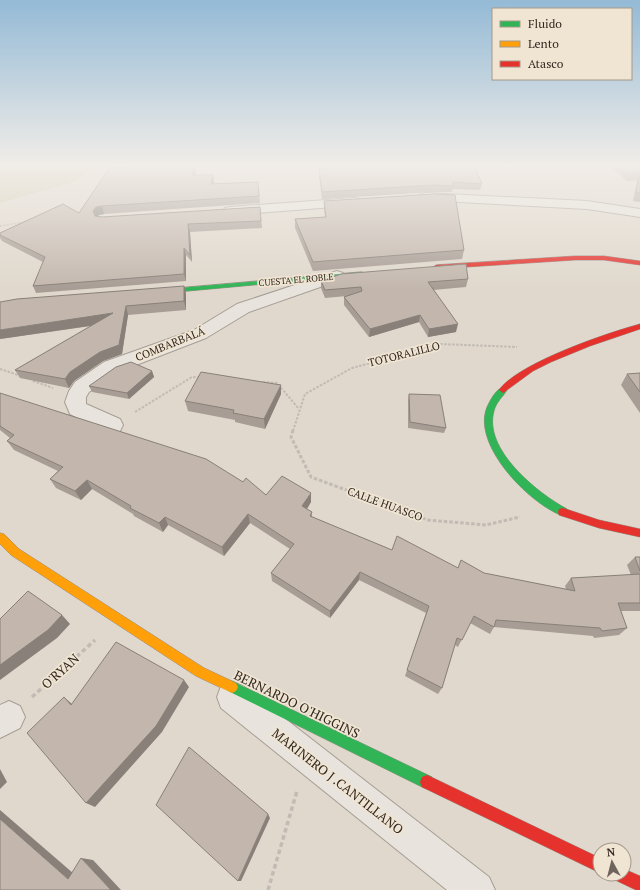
<svg xmlns="http://www.w3.org/2000/svg" width="640" height="890" font-family="'PT Serif',serif">
<style>
.green{fill:#d0cdb0}
.lines{fill:none;stroke-linecap:round;stroke-linejoin:round}
.street-casing{stroke:#a59e95;stroke-width:2}
.fast-casing{stroke:#958d85;stroke-width:1}
.slow-casing{stroke:#958d85;stroke-width:1}
.jam-casing{stroke:#958d85;stroke-width:1}
.path-far3{stroke:#c1bbb4;stroke-width:1.5;stroke-dasharray:2 1.5;stroke-linecap:butt}
.path-far2{stroke:#c1bbb4;stroke-width:2;stroke-dasharray:2.5 1.5;stroke-linecap:butt}
.path-far1{stroke:#c1bbb4;stroke-width:3;stroke-dasharray:3.5 2;stroke-linecap:butt}
.path{stroke:#c1bbb4;stroke-width:3.5;stroke-dasharray:4.5 3;stroke-linecap:butt}
.street{fill:#e8e4dd;fill-rule:evenodd}
.fast{fill:#30b455;fill-rule:evenodd}
.slow{fill:#ff9f0a;fill-rule:evenodd}
.jam{fill:#e5322d;fill-rule:evenodd}
.wall{fill:#a89d95}
.shaded-wall{fill:#888079}
.building{fill:#c3b7ad;stroke:#888079}
.labels{text-anchor:middle;stroke-width:3.5;stroke-linejoin:round;paint-order:stroke}
.far-street-label{font-size:9px;fill:#32271f;stroke:#f0e5d3}
.street-label{font-size:11px;fill:#32271f;stroke:#f0e5d3}
.near-street-label{font-size:13px;fill:#32271f;stroke:#f0e5d3}
</style>
<rect width="100%" height="100%" fill="#e0d8cc"/>
<!-- green -->
<path class="green" d="M 0,165 L 93,165 L 77,181 L 0,203 Z"/>
<g class="lines">
<defs>
<g id="street">
<path d="M 426,193 L 587,201 L 640,209 L 640,217 L 587,209 L 421,200 L 419,197 L 421,194 Z"/>
<path d="M 354,198 L 359,199 L 361,202 L 359,205 L 230,215 L 225,214 L 223,211 L 225,208 L 230,207 Z"/>
<path d="M 337,271 L 343,273 L 345,276 L 343,279 L 249,312 L 206,338 L 118,372 L 89,392 L 86,397 L 86,404 L 120,419 L 123,425 L 120,431 C 104,435 84,421 70,414 L 65,402 L 69,391 L 75,382 L 104,362 L 194,330 L 237,304 Z"/>
<path d="M 232,682 L 243,686 L 489,877 L 495,890 L 447,890 L 221,708 L 217,697 L 221,686 Z"/>
<path d="M 9,701 L 20,706 L 25,717 L 20,728 L 0,738 L 0,705 Z"/>
</g>
<g id="fast">
<path d="M 362,272 L 365,274 L 364,275 L 155,294 L 152,292 L 155,290 Z"/>
<path d="M 503,387 L 507,390 C 503,397 496,402 494,411 C 483,449 537,493 567,509 L 568,512 L 567,515 L 563,516 C 529,504 467,441 489,403 C 492,397 497,389 503,387 Z"/>
<path d="M 232,681 L 432,777 L 434,782 L 432,787 L 427,789 L 422,787 L 228,691 L 226,687 L 228,683 Z"/>
</g>
<path id="slow" d="M 0,533 L 4,534 L 19,549 L 204,668 L 236,683 L 238,687 L 236,691 L 232,693 L 196,676 L 11,555 L 0,544 Z"/>
<g id="jam">
<path d="M 575,256 L 604,256 L 640,261 L 640,265 L 604,260 L 575,260 L 436,269 L 433,267 L 436,265 Z"/>
<path d="M 640,324 L 640,329 L 590,346 L 551,362 L 533,371 L 503,393 L 499,390 C 518,363 607,333 640,324 Z"/>
<path d="M 563,508 L 599,520 L 640,529 L 640,537 L 599,528 L 559,515 L 558,512 L 559,509 Z"/>
<path d="M 427,775 L 600,858 L 600,873 L 422,787 L 420,782 L 422,777 Z"/>
<path d="M 624,869 L 640,876 L 640,890 L 636,890 L 613,879 L 611,874 L 624,874 Z"/>
</g>
</defs>
<!-- street casing -->
<use href="#street" class="street-casing"/>
<!-- fast casing -->
<use href="#fast" class="fast-casing"/>
<!-- slow casing -->
<use href="#slow" class="slow-casing"/>
<!-- jam casing -->
<use href="#jam" class="jam-casing"/>
<!-- path-far3 -->
<path class="path-far3" d="M 0,226 L 26,222"/>
<!-- path-far2 -->
<g class="path-far2">
<path d="M 0,369 L 21,376"/>
<path d="M 33,381 L 53,388"/>
<path d="M 263,382 L 277,383 L 299,409"/>
<path d="M 135,412 L 192,377 L 202,378"/>
<path d="M 293,431 L 305,394 L 352,368 L 441,344 L 517,347"/>
</g>
<!-- path-far1 -->
<path class="path-far1" d="M 293,430 L 291,437 L 311,477 L 428,520 L 486,525 L 520,517"/>
<!-- path -->
<g class="path">
<path d="M 32,697 L 95,640"/>
<path d="M 268,890 L 297,791"/>
</g>
<!-- street -->
<use href="#street" class="street"/>
<!-- fast -->
<use href="#fast" class="fast"/>
<!-- slow -->
<use href="#slow" class="slow"/>
<!-- jam -->
<use href="#jam" class="jam"/>
</g>
<!-- wall -->
<g class="wall">
<path d="M 609,165 L 640,165 L 640,202 L 633,201 L 637,180 L 627,181 Z"/>
<path d="M 328,166 L 482,184 L 480,190 L 453,189 L 452,192 L 433,192 L 322,199 L 319,175 L 319,169 L 328,168 Z"/>
<path d="M 196,173 L 195,175 L 213,175 L 214,182 L 213,184 L 258,182 L 260,203 L 104,214 L 99,215 L 97,216 L 102,217 L 260,207 L 262,228 L 190,232 L 192,262 L 186,255 L 186,281 L 36,293 L 33,286 L 43,262 L 2,241 L 0,238 L 0,233 L 79,213 Z"/>
<path d="M 324,201 L 464,250 L 462,259 L 313,271 L 295,228 L 295,219 L 325,217 L 324,210 Z"/>
<path d="M 468,279 L 466,287 L 433,290 L 456,332 L 428,337 L 419,322 L 369,337 L 344,305 L 344,297 L 347,296 L 325,298 L 321,288 L 321,281 Z"/>
<path d="M 184,286 L 186,294 L 186,310 L 128,315 L 122,354 L 103,361 L 74,381 L 69,388 L 20,378 L 15,370 L 91,326 L 0,339 Z"/>
<path d="M 152,371 L 154,377 L 129,399 L 92,392 L 89,386 Z"/>
<path d="M 640,373 L 640,413 L 621,385 L 627,374 Z"/>
<path d="M 281,385 L 281,394 L 265,429 L 235,422 L 235,420 L 188,411 L 185,401 Z"/>
<path d="M 0,393 L 266,495 L 311,502 L 307,509 L 312,512 L 312,517 L 392,550 L 458,568 L 461,560 L 484,573 L 566,589 L 565,586 L 571,578 L 631,575 L 627,565 L 635,557 L 640,557 L 640,611 L 621,611 L 627,628 L 619,635 L 594,638 L 593,636 L 494,627 L 490,634 L 470,623 L 458,647 L 455,645 L 442,688 L 438,694 L 405,676 L 426,613 L 359,580 L 330,618 L 272,581 L 271,573 L 290,549 L 250,523 L 224,556 L 168,525 L 163,532 L 134,516 L 133,514 L 92,489 L 81,500 L 56,488 L 50,479 L 58,471 L 14,450 L 7,441 L 10,438 L 0,430 Z"/>
<path d="M 409,394 L 446,428 L 444,433 L 408,428 L 408,400 Z"/>
</g>
<!-- shaded-wall -->
<g class="shaded-wall">
<path d="M 195,166 L 196,173 L 194,182 L 192,175 Z"/>
<path d="M 213,175 L 214,182 L 212,191 L 211,184 Z"/>
<path d="M 102,206 L 104,214 L 99,215 L 96,218 L 93,211 L 96,207 Z"/>
<path d="M 188,224 L 190,232 L 192,262 L 190,255 Z"/>
<path d="M 184,248 L 186,255 L 186,281 L 184,274 Z"/>
<path d="M 184,286 L 186,294 L 186,310 L 184,301 Z"/>
<path d="M 126,306 L 128,315 L 122,354 L 103,361 L 74,381 L 69,388 L 65,379 L 70,372 L 100,352 Z"/>
<path d="M 113,313 L 116,322 L 0,339 L 0,330 Z"/>
<path d="M 420,315 L 419,322 L 369,337 L 370,329 Z"/>
<path d="M 458,324 L 456,332 L 428,337 L 429,329 Z"/>
<path d="M 152,371 L 154,377 L 129,399 L 127,393 Z"/>
<path d="M 281,385 L 281,394 L 265,429 L 264,419 Z"/>
<path d="M 87,480 L 92,489 L 81,500 L 75,491 Z"/>
<path d="M 311,493 L 311,502 L 303,515 L 302,506 Z"/>
<path d="M 248,514 L 250,523 L 224,556 L 222,547 Z"/>
<path d="M 165,517 L 168,525 L 163,532 L 159,523 Z"/>
<path d="M 360,572 L 359,580 L 330,618 L 330,611 Z"/>
<path d="M 62,615 L 70,624 L 57,638 L 0,680 L 0,665 Z"/>
<path d="M 184,680 L 189,687 L 162,732 L 95,807 L 86,803 Z"/>
<path d="M 64,697 L 72,704 L 71,705 Z"/>
<path d="M 0,769 L 7,782 L 0,789 Z"/>
<path d="M 0,810 L 81,880 L 68,879 L 0,819 Z"/>
<path d="M 268,814 L 270,818 L 241,881 L 238,881 Z"/>
<path d="M 81,858 L 93,860 L 121,890 L 111,890 Z"/>
</g>
<!-- building -->
<g class="building">
<path d="M 335,165 L 474,165 L 482,184 L 453,182 L 453,186 L 434,185 L 322,192 L 319,169 L 328,168 L 328,166 Z"/>
<path d="M 621,165 L 640,165 L 640,172 L 630,173 Z"/>
<path d="M 195,166 L 192,175 L 213,175 L 211,184 L 258,182 L 259,196 L 102,206 L 96,207 L 93,211 L 95,216 L 102,217 L 260,207 L 261,221 L 188,224 L 190,255 L 184,248 L 184,274 L 33,286 L 45,257 L 0,235 L 0,233 L 63,204 L 79,213 L 110,167 Z"/>
<path d="M 640,174 L 640,193 L 636,193 Z"/>
<path d="M 434,194 L 455,195 L 464,250 L 313,262 L 295,219 L 326,217 L 324,201 Z"/>
<path d="M 466,264 L 468,279 L 428,282 L 458,324 L 429,329 L 420,315 L 370,329 L 344,297 L 362,291 L 361,287 L 325,290 L 321,281 L 341,274 Z"/>
<path d="M 184,286 L 184,301 L 126,306 L 119,345 L 100,352 L 70,372 L 65,379 L 15,370 L 113,313 L 0,330 L 0,302 L 17,299 Z"/>
<path d="M 131,362 L 152,371 L 127,393 L 89,386 L 116,367 Z"/>
<path d="M 201,372 L 281,385 L 264,419 L 233,413 L 234,410 L 185,401 Z"/>
<path d="M 640,373 L 640,392 L 627,374 Z"/>
<path d="M 0,393 L 206,459 L 243,482 L 246,478 L 266,495 L 282,476 L 311,493 L 302,506 L 312,512 L 310,516 L 392,550 L 397,536 L 458,568 L 461,560 L 484,573 L 575,591 L 571,578 L 640,574 L 640,603 L 618,603 L 627,628 L 602,631 L 600,628 L 496,620 L 494,627 L 474,616 L 462,640 L 457,638 L 442,688 L 407,670 L 429,606 L 360,572 L 330,611 L 271,573 L 294,544 L 248,514 L 222,547 L 165,517 L 159,523 L 130,508 L 131,506 L 87,480 L 75,491 L 50,479 L 63,467 L 7,441 L 14,435 L 0,426 Z"/>
<path d="M 409,394 L 440,395 L 446,428 L 410,422 Z"/>
<path d="M 635,557 L 640,557 L 640,571 Z"/>
<path d="M 28,591 L 62,615 L 48,630 L 0,665 L 0,619 Z"/>
<path d="M 116,642 L 184,680 L 156,726 L 86,803 L 27,733 L 64,697 L 71,705 Z"/>
<path d="M 189,747 L 268,814 L 238,881 L 156,805 Z"/>
<path d="M 0,819 L 68,879 L 81,858 L 111,890 L 0,890 Z"/>
</g>
<!-- sky -->
<linearGradient id="sky" x2="0" y2="1"><stop stop-color="#94bad6"/><stop offset="0.57" stop-color="#f1ede8"/><stop offset="1" stop-color="#f1ede8" stop-opacity="0"/></linearGradient>
<rect width="640" height="289" fill="url(#sky)"/>
<g class="labels">
<!-- far-street labels -->
<g class="far-street-label">
<text transform="translate(296 280) rotate(-5)" y="3">CUESTA EL ROBLE</text>
</g>
<!-- street labels -->
<g class="street-label">
<text transform="translate(170 344) rotate(-22)" y="4">COMBARBALÁ</text>
<text transform="translate(404 354) rotate(-14)" y="4">TOTORALILLO</text>
<text transform="translate(385 504) rotate(20)" y="4">CALLE HUASCO</text>
</g>
<!-- near-street labels -->
<g class="near-street-label">
<text transform="translate(60 671) rotate(-42)" y="5">O'RYAN</text>
<text transform="translate(297 704) rotate(26)" y="5">BERNARDO O'HIGGINS</text>
<text transform="translate(338 781) rotate(38)" y="5">MARINERO J .CANTILLANO</text>
</g>
</g>
<!-- legend -->
<rect x="492" y="8" width="140" height="72" fill="#f0e5d3" stroke="#a4998b"/>
<rect x="500" y="21" width="20" height="6" fill="#30b455" stroke="#a4998b"/>
<text x="528" y="28" font-size="12" fill="#32271f">Fluido</text>
<rect x="500" y="41" width="20" height="6" fill="#ff9f0a" stroke="#a4998b"/>
<text x="528" y="48" font-size="12" fill="#32271f">Lento</text>
<rect x="500" y="61" width="20" height="6" fill="#e5322d" stroke="#a4998b"/>
<text x="528" y="68" font-size="12" fill="#32271f">Atasco</text>
<!-- north arrow -->
<g transform="translate(612 862) rotate(353)"><circle r="19" fill="#f0e5d3" stroke="#a4998b"/>
<path d="M0-3L7 15L0 10L-7 15Z" fill="#6f655c"/>
<text y="-6" font-size="11" font-weight="bold" text-anchor="middle" fill="#32271f">N</text>
</g>
</svg>
